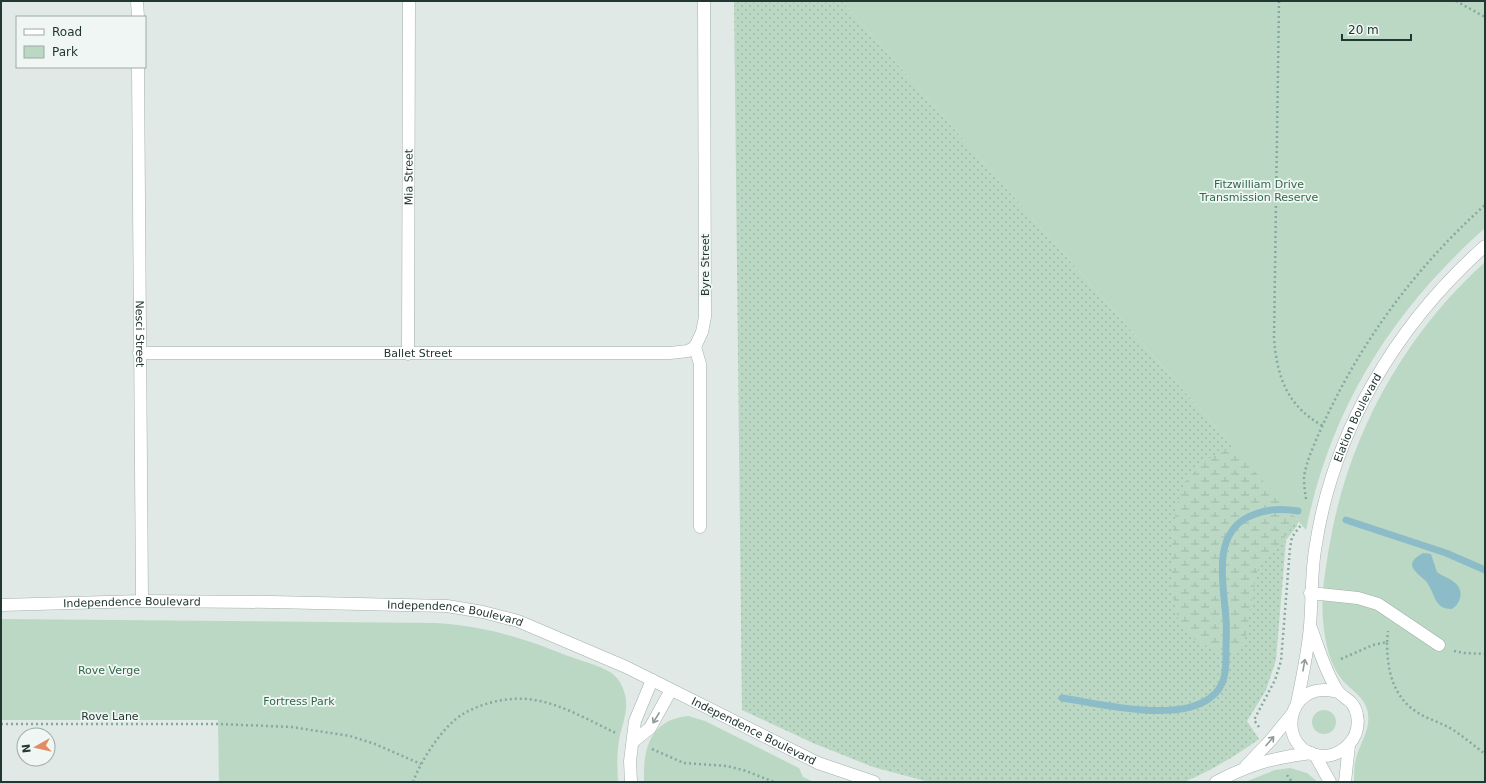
<svg xmlns="http://www.w3.org/2000/svg" width="1486" height="783" font-family="'DejaVu Sans',sans-serif">
<style>
.grass{fill:url(#grass-dots)}
.wetland{fill:url(#wetland-marsh)}
.green{fill:#bbd8c4}
.water{fill:#8dbcc9}
.lines{fill:none;stroke-linecap:round;stroke-linejoin:round}
.stream{stroke:#8dbcc9;stroke-width:7}
.minor-casing{stroke:#a3b0ac;stroke-width:13}
.path{stroke:#84a9a0;stroke-width:2.5;stroke-dasharray:2 3;stroke-linecap:butt}
.minor{stroke:#fff;stroke-width:12}
.oneway{stroke:#909b99}
.labels{text-anchor:middle;stroke-width:3.5;stroke-linejoin:round;paint-order:stroke}
.street-label{font-size:11px;fill:#223733;stroke:#f0f6f3}
.park-label{font-size:11px;fill:#31694b;stroke:#f0f6f3}
</style>
<defs>
<pattern id="grass-dots" width="8" height="8" patternUnits="userSpaceOnUse"><rect width="8" height="8" fill="#bbd8c4"/><path d="M2 2h.1M6 6h.1" fill="none" stroke="#a0baa9" stroke-width="1.8" stroke-linecap="round"/></pattern>
<pattern id="wetland-marsh" width="20" height="14" patternUnits="userSpaceOnUse"><rect width="20" height="14" fill="#bbd8c4"/><path d="M1 5h8M5 5V1M11 12h8M15 12V8" fill="none" stroke="#a0baa9"/></pattern>
</defs>
<rect width="100%" height="100%" fill="#e0e9e5"/>
<!-- grass -->
<path class="grass" d="M 734,1 L 842,1 L 1298,521 L 1297,526 L 1286,540 L 1276,660 L 1266,690 L 1247,721 L 1259,739 C 1235,756 1211,771 1184,782 L 929,782 L 873,767 L 813,743 L 742,710 Z"/>
<!-- wetland -->
<path class="wetland" d="M 1244,447 L 1300,501 L 1295,522 L 1279,545 L 1260,564 L 1256,576 L 1246,636 L 1238,650 C 1227,654 1218,651 1208,647 C 1200,643 1190,637 1184,629 C 1165,605 1170,514 1183,487 C 1188,476 1209,457 1220,452 C 1227,449 1236,448 1244,447 Z"/>
<!-- green -->
<g class="green">
<path d="M 842,1 L 1485,1 L 1485,228 C 1392,311 1331,407 1306,530 Z"/>
<path d="M 1485,262 L 1485,782 L 1354,782 C 1354,773 1354,764 1357,755 C 1362,739 1372,727 1367,709 C 1363,698 1355,692 1346,684 C 1330,668 1325,643 1323,620 C 1321,596 1325,572 1329,548 C 1347,438 1402,337 1485,262 Z"/>
<path d="M 1,619 L 436,623 C 485,626 523,638 568,656 C 582,661 598,665 610,672 C 618,677 623,686 625,695 C 629,710 622,724 619,740 C 617,754 617,768 618,782 L 219,782 L 218,720 L 1,720 Z"/>
<circle cx="1324" cy="722" r="12"/>
<path d="M 688,716 L 705,721 L 799,768 L 803,777 L 814,782 L 644,782 C 643,748 650,720 688,716 Z"/>
<path d="M 1290,768 L 1307,773 L 1318,782 L 1245,782 L 1275,770 Z"/>
</g>
<!-- water -->
<path class="water" d="M 1423,553 L 1431,554 L 1437,572 C 1442,576 1449,578 1454,582 C 1464,589 1462,603 1452,609 C 1435,609 1436,597 1428,584 C 1423,575 1398,566 1423,553 Z"/>
<g class="lines">
<!-- stream -->
<g class="stream">
<path d="M 1346,520 L 1446,553 L 1485,570"/>
<path d="M 1062,698 C 1100,704 1177,723 1210,698 C 1227,686 1226,668 1226,649 C 1226,639 1227,629 1226,619 C 1224,586 1211,536 1248,517 C 1265,509 1279,508 1298,511"/>
</g>
<defs>
<g id="minor">
<path d="M 137,1 L 138,17"/>
<path id="s1" d="M 138,67 L 142,601"/>
<path d="M 695,347 L 702,332 L 705,317 L 704,1"/>
<path d="M 695,347 L 700,364 L 700,527"/>
<path id="s2" d="M 139,353 L 670,353 L 688,351 L 695,347"/>
<path id="s3" d="M 408,354 L 409,1"/>
<path d="M 1310,593 L 1358,598 L 1378,604 L 1439,645"/>
<path id="s4" d="M 1,605 L 142,601 L 272,602 L 447,606 L 483,612 L 518,621 L 626,667 L 818,763 L 874,782"/>
<path d="M 1311,628 C 1319,649 1325,671 1337,690 C 1343,699 1354,699 1357,715 C 1359,723 1357,733 1353,739 C 1346,749 1336,756 1323,756 C 1275,754 1283,677 1338,692"/>
<path id="s5" d="M 1297,703 C 1302,678 1308,652 1310,626 C 1312,601 1311,576 1315,550 C 1332,432 1396,325 1485,246"/>
<path d="M 634,741 L 650,728 L 671,690"/>
<path d="M 1315,755 L 1330,782"/>
<path d="M 1246,766 L 1270,741 L 1292,714"/>
<path d="M 631,782 L 630,761 L 635,721 L 652,680"/>
<path d="M 1216,782 C 1251,764 1272,758 1311,753"/>
<path d="M 1345,782 L 1349,745"/>
</g>
</defs>
<!-- minor casing -->
<use href="#minor" class="minor-casing"/>
<!-- path -->
<g class="path">
<path d="M 1279,1 L 1274,338 C 1277,377 1287,406 1323,426"/>
<path d="M 1456,1 L 1485,17"/>
<path d="M 1306,499 C 1305,492 1304,485 1304,478 C 1305,463 1319,433 1326,418 C 1364,337 1418,265 1485,205"/>
<path d="M 1387,642 L 1388,631"/>
<path d="M 1454,651 L 1464,653 L 1485,654"/>
<path d="M 1341,659 L 1373,645 L 1387,642 C 1387,670 1393,699 1420,714 C 1428,719 1439,722 1448,727 C 1461,734 1473,745 1485,754"/>
<path d="M 1,724 L 218,724 L 292,727 L 350,736 L 375,744 L 421,764"/>
<path d="M 1259,727 L 1254,720 L 1275,680 L 1281,661 L 1290,548 L 1292,537 L 1301,525"/>
<path d="M 652,749 L 684,763 L 727,766 L 746,771 L 774,782"/>
<path d="M 1287,775 L 1292,782"/>
<path d="M 413,782 C 421,760 443,726 463,714 C 485,701 516,695 540,701 C 567,707 592,722 616,733"/>
</g>
<!-- minor -->
<use href="#minor" class="minor"/>
</g>
<!-- one-way arrows -->
<defs><path id="oneway-shaft" d="M-6 0H5M1.5-3L5.5 0L1.5 3" fill="none" stroke-width="1.6" stroke-linecap="round" stroke-linejoin="round"/></defs>
<g class="oneway">
<use href="#oneway-shaft" transform="translate(1304 665) rotate(-80)"/>
<use href="#oneway-shaft" transform="translate(656 718) rotate(122)"/>
<use href="#oneway-shaft" transform="translate(1270 741) rotate(-49)"/>
</g>
<g class="labels">
<!-- street labels -->
<g class="street-label">
<text dy="4" stroke="none"><textPath href="#s3" startOffset="177">Mia Street</textPath></text>
<text transform="translate(705 265) rotate(-90)" y="4">Byre Street</text>
<text dy="4" stroke="none"><textPath href="#s1" startOffset="267">Nesci Street</textPath></text>
<text dy="4" stroke="none"><textPath href="#s2" startOffset="279">Ballet Street</textPath></text>
<text dy="4" stroke="none"><textPath href="#s5" startOffset="294">Elation Boulevard</textPath></text>
<text dy="4" stroke="none"><textPath href="#s4" startOffset="131">Independence Boulevard</textPath></text>
<text dy="4" stroke="none"><textPath href="#s4" startOffset="455">Independence Boulevard</textPath></text>
<text x="110" y="720">Rove Lane</text>
<text dy="4" stroke="none"><textPath href="#s4" startOffset="779">Independence Boulevard</textPath></text>
</g>
<!-- park labels -->
<g class="park-label">
<text x="1259" y="188">Fitzwilliam Drive<tspan x="1259" dy="13">Transmission Reserve</tspan></text>
<text x="109" y="674">Rove Verge</text>
<text x="299" y="705">Fortress Park</text>
</g>
</g>
<!-- border -->
<rect width="1486" height="783" fill="none" stroke="#223733" stroke-width="4"/>
<!-- legend -->
<rect x="16" y="16" width="130" height="52" fill="#f0f6f3" stroke="#9eaaa6"/>
<rect x="24" y="29" width="20" height="6" fill="#ffffff" stroke="#9eaaa6"/>
<text x="52" y="36" font-size="12" fill="#223733">Road</text>
<rect x="24" y="46" width="20" height="12" fill="#bbd8c4" stroke="#9eaaa6"/>
<text x="52" y="56" font-size="12" fill="#223733">Park</text>
<!-- north arrow -->
<g transform="translate(36 747) rotate(262)"><circle r="19" fill="#f0f6f3" stroke="#9eaaa6"/>
<path d="M0-3L7 15L0 10L-7 15Z" fill="#e28b64"/>
<text y="-6" font-size="11" font-weight="bold" text-anchor="middle" fill="#223733">N</text>
</g>
<!-- scale -->
<path d="M1342 34v6h69v-6" fill="none" stroke="#223733" stroke-width="2"/>
<text x="1348" y="34" font-size="12" fill="#223733" stroke="#f0f6f3" stroke-width="3" paint-order="stroke">20 m</text>
</svg>
